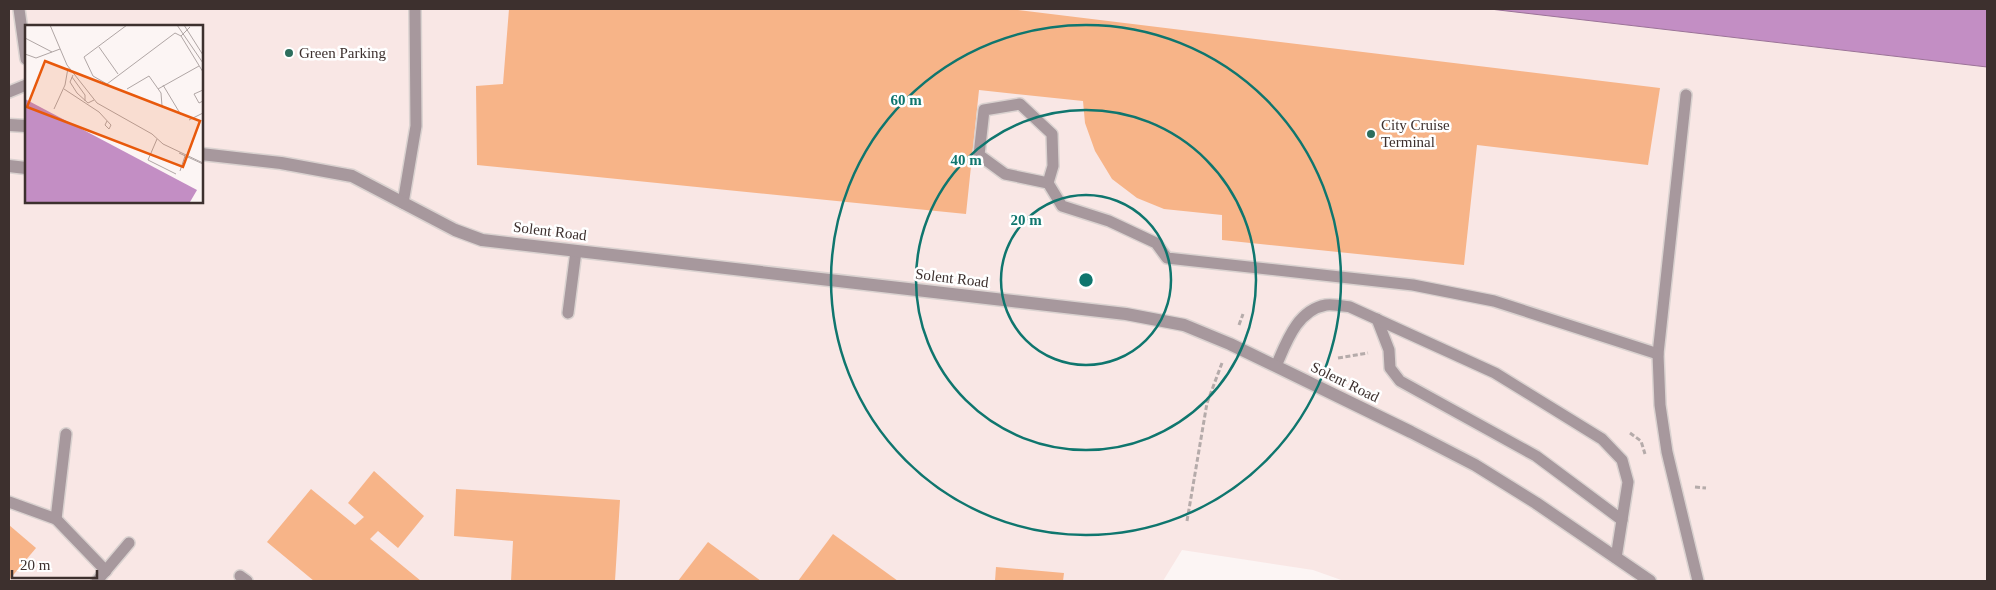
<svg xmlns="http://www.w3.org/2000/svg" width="1996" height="590" font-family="'Times New Roman',serif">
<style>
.built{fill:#f9e7e5;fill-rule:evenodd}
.water{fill:#c38ec4;stroke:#9b7297}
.building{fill:#f7b488}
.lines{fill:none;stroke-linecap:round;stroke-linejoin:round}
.service-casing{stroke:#dad2d0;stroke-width:14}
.minor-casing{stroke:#dad2d0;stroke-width:15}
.path{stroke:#b5abaa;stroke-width:3;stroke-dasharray:5 2.5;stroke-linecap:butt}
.service{stroke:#a7989d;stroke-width:11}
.minor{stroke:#a7989d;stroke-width:12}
.ring{fill:none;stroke:#0f766e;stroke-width:2.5}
.poi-dot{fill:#2d6e5d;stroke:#fff;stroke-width:2}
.labels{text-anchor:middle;stroke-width:5;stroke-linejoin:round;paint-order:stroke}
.poi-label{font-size:15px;fill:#3d302e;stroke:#fff;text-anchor:start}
.street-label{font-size:15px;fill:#3d302e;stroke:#fff}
.inset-road{fill:none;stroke:#b0a6a5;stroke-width:1}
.view{fill:#e8590c;fill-opacity:0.15;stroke:#e8590c;stroke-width:2.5}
.inset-edge{fill:none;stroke:#3d302e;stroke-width:2.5}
.centre{fill:#0f766e;stroke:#fff;stroke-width:2.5}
.ring-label{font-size:15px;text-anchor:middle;font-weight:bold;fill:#0f766e;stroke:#fff;stroke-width:5;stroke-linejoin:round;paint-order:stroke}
</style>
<rect width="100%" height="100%" fill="#fcf5f4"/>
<!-- built -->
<path class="built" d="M 9,9 L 1490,9 L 1987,67 L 1987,581 L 1344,581 L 1313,570 L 1182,550 L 1163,581 L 9,581 ZM 26,26 L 201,26 L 201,201 L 26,201 Z"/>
<!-- water -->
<path class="water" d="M 1490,9 L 1987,9 L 1987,67 Z"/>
<!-- building -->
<g class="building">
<path d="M 509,9 L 1009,9 L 1660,88 L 1648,165 L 1477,145 L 1464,265 L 1222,240 L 1222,215 L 1164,209 L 1137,198 L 1112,179 L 1095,151 L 1085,123 L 1083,101 L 979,90 L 966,214 L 477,165 L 476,86 L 503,84 Z"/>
<path d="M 374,471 L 424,516 L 398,548 L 378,531 L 370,539 L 421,581 L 314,581 L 267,542 L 311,489 L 355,525 L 364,517 L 348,503 Z"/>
<path d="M 456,489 L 620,500 L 615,581 L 511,581 L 513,541 L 454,536 Z"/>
<path d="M 9,525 L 36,548 L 9,580 Z"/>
<path d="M 833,534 L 898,581 L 798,581 Z"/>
<path d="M 708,542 L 761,581 L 678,581 Z"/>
<path d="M 996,567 L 1064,573 L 1063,581 L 995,581 Z"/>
</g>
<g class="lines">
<defs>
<g id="service">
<path d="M 19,9 L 26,59"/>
<path d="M 9,92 L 26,85"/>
<path d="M 1686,95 L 1658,354 L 1660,405 L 1667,452 L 1698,581"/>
<path d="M 1048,183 L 1053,166 L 1052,134 L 1020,104 L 984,110 L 979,155 L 1005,174 L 1048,183 L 1062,206 L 1109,221 L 1156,243 L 1167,258 L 1413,285 L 1494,301 L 1658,354"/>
<path d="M 403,203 L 416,126 L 415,9"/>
<path d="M 568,313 L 576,251"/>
<path d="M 1377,319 L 1389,350 L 1390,368 L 1400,381 L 1536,456 L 1622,520"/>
<path d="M 1276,366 C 1286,343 1297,310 1326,305 C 1333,304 1343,306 1350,307 L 1495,373 L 1602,439 L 1622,460 L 1628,482 L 1616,558"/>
<path d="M 9,502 L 56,519 L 106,571"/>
<path d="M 56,519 L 66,434"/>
<path d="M 240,576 L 247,581"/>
<path d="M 97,581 L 129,543"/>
</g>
<g id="minor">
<path d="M 9,125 L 26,126"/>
<path d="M 201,154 L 281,163 L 352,176 L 455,230 L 482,240 L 1126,314 L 1184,325 L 1230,344 L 1411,432 L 1475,465 L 1536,503 L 1650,581"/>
<path d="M 9,166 L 26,168"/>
</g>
</defs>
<!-- service casing -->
<use href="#service" class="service-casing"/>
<!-- minor casing -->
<use href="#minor" class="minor-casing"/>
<!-- path -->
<g class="path">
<path d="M 1239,325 L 1243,314"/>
<path d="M 1338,358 L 1368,353"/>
<path d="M 1630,433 L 1641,441 L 1645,454"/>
<path d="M 1695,487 L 1706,488"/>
<path d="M 1187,521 L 1207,403 L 1222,363"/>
</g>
<!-- service -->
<use href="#service" class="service"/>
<!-- minor -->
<use href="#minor" class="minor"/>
</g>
<!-- distance rings -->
<g class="ring">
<circle cx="1086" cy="280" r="85"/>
<circle cx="1086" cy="280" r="170"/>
<circle cx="1086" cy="280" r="255"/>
</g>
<!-- markers -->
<g class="poi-dot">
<circle cx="289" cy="53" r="5"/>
<circle cx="1371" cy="134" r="5"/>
</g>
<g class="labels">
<!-- poi labels -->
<g class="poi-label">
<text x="299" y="58">Green Parking</text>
<text x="1381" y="130">City Cruise<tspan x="1381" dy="17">Terminal</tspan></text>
</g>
<!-- street labels -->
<g class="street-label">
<text transform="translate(550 231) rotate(7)" y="5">Solent Road</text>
<text transform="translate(952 278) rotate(7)" y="5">Solent Road</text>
<text transform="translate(1345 382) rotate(26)" y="5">Solent Road</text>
</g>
</g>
<!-- overview -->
<g transform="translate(25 25)">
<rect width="178" height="178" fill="#fcf5f4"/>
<path d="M 0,74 L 172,165 L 165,177 L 0,177 Z" fill="#c38ec4"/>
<path class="inset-road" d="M 25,0 L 42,40 L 72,78 L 127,109 L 138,119 L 178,138M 102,0 L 59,32 L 68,51 L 82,59 L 150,8 L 156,11M 152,0 L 178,38M 159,0 L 178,30M 165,2 L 156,11 L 178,47M 0,13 L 27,27M 74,22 L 93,49M 0,29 L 11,33 L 35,24M 48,50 L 45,57 L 52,68 L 63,78 L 69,75M 47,52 L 60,70 L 60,76M 138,60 L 156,90M 39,64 L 74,87 L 86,100 L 84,104 L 80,100 L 82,96M 102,64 L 124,51 L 136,68 L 137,81M 133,64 L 174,41M 178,65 L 169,69 L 174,78 L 178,76M 29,84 L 40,60 L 43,43M 164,95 L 178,88M 132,114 L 123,135 L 151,149M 154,128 L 178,139M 155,146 L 160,131"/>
<path class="view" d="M 20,36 L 175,96 L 158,142 L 2,82 Z"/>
<rect width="178" height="178" class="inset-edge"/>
</g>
<circle cx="1086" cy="280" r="8" class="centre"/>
<g class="ring-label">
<text x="906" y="105">60 m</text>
<text x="966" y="165">40 m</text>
<text x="1026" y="225">20 m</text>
</g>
<!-- border -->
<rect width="1996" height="590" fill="none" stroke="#3d302e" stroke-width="20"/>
<!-- scale -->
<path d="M12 570v8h85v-8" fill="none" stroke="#3d302e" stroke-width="2.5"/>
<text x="20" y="570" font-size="15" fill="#3d302e" stroke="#ffffff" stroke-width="4" paint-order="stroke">20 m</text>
</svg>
